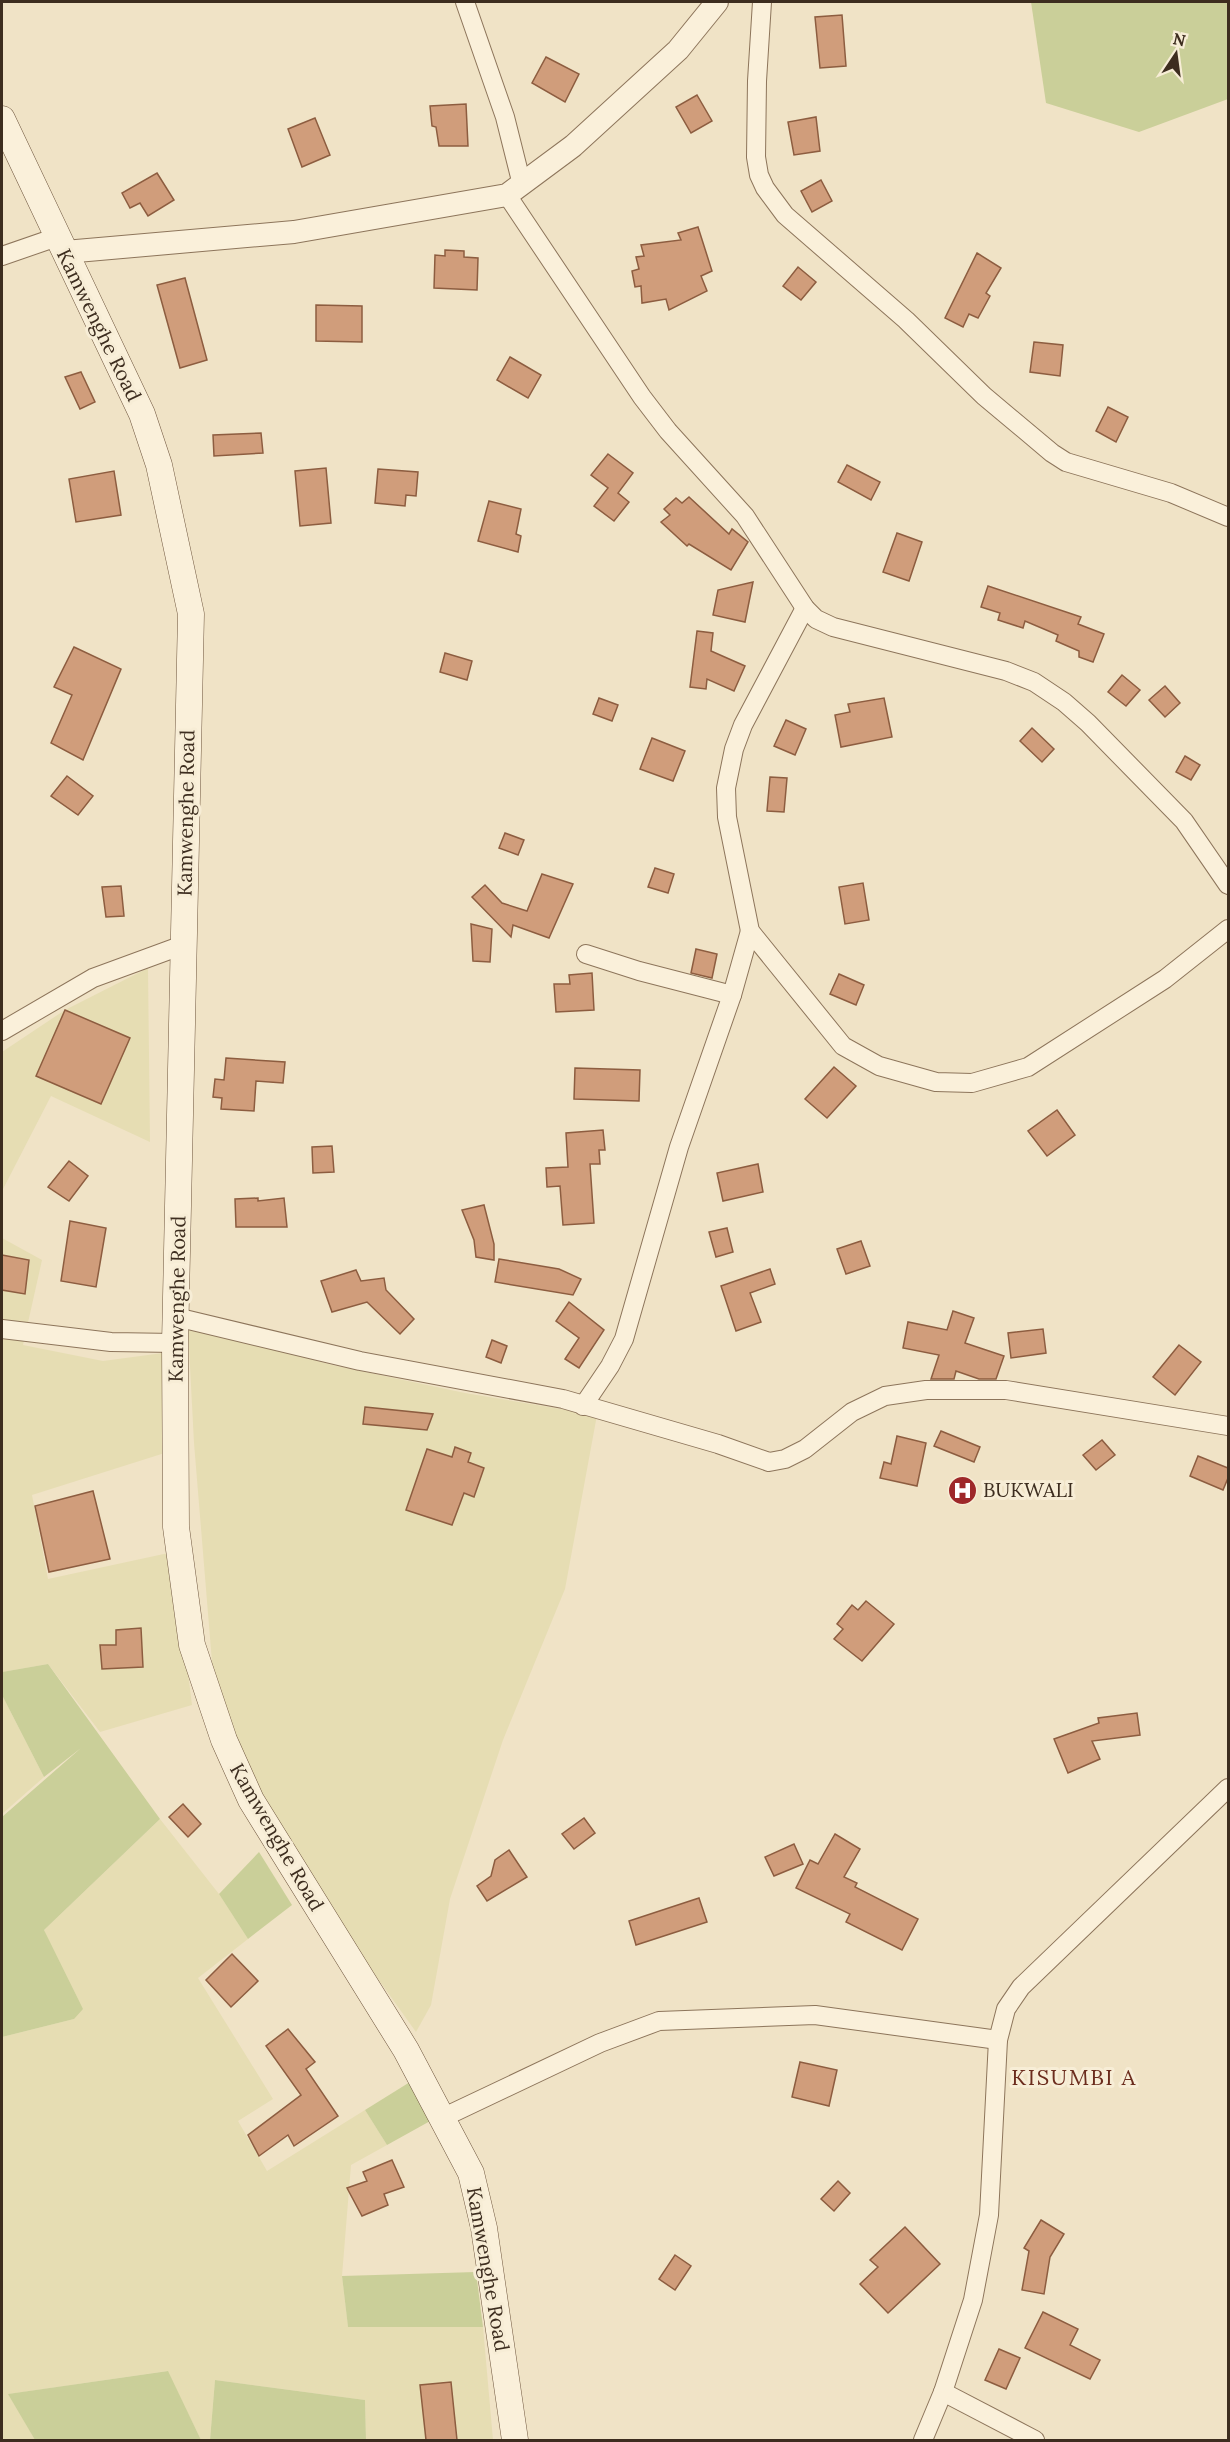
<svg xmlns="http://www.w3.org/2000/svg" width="1230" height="2442" font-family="Lora,serif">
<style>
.farmland{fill:#e6ddb3}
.green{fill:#cacf99}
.building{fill:#d09d7b;stroke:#8d5d40;stroke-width:1.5}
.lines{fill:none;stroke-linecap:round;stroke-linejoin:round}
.minor-casing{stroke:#8d755b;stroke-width:20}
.tertiary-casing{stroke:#8d755b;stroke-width:24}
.secondary-casing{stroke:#6f563e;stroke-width:27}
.minor{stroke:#faf0da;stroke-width:18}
.tertiary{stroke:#faf0da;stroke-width:22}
.secondary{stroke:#faf0da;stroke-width:26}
.labels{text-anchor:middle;stroke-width:6;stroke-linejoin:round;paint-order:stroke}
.street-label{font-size:20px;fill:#3d2d1f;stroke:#f7edd6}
.poi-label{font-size:20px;fill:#3d2d1f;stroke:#f7edd6;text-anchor:start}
.quarter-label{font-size:22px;letter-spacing:1.5px;fill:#6b2c1d;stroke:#f7edd6}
</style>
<rect width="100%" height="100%" fill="#f0e3c6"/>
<!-- farmland -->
<g class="farmland">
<path d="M 148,968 L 150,1142 L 51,1096 L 2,1191 L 2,1052 L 65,1010 Z"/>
<path d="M 2,1238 L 42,1260 L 23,1345 L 103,1361 L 163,1353 L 171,1451 L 32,1495 L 48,1579 L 173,1552 L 192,1705 L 100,1732 L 48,1664 L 2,1672 Z"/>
<path d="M 187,1309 L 252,1343 L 332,1365 L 465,1393 L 597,1415 L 565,1589 L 503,1740 L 450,1899 L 431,2005 L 416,2032 L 325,1905 L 237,1766 L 213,1674 L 194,1443 Z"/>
<path d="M 2,1695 L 44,1777 L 2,1814 Z"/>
<path d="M 160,1819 L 219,1894 L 248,1939 L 198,1978 L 273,2099 L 238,2121 L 267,2171 L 365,2110 L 387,2145 L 351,2165 L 342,2276 L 348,2327 L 483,2327 L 493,2440 L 366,2440 L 365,2400 L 215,2380 L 210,2440 L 201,2440 L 167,2371 L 9,2394 L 35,2440 L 2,2440 L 2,2037 L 74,2019 L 44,1930 Z"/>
</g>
<!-- green -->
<g class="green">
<path d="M 1031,2 L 1228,2 L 1228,99 L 1139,132 L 1046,103 Z"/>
<path d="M 48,1664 L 160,1819 L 44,1930 L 83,2009 L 74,2019 L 2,2037 L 2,1817 L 81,1748 L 44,1777 L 2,1695 L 2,1672 Z"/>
<path d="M 259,1852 L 292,1905 L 248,1939 L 219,1894 Z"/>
<path d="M 410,2082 L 432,2120 L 387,2145 L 365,2110 Z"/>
<path d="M 476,2272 L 483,2327 L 348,2327 L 342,2276 Z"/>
<path d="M 168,2371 L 201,2440 L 35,2440 L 8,2394 Z"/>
<path d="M 215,2380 L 365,2400 L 366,2440 L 210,2440 Z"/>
</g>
<!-- building -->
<g class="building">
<path d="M 842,15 L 846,66 L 820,68 L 815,17 Z"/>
<path d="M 546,57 L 579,74 L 565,102 L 532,83 Z"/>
<path d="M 697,95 L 712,121 L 691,133 L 676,107 Z"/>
<path d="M 466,104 L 468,146 L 439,146 L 436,127 L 432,126 L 430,106 Z"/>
<path d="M 816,117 L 820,151 L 794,155 L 788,122 Z"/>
<path d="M 315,118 L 330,155 L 302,167 L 288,129 Z"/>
<path d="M 157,173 L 174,200 L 148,216 L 140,203 L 130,208 L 122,193 Z"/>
<path d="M 821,180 L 832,201 L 812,212 L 801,191 Z"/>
<path d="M 698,227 L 712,271 L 701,276 L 707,291 L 669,310 L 666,299 L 642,303 L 641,286 L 635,287 L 632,271 L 639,269 L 636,257 L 644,256 L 641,245 L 681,240 L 678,233 Z"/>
<path d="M 445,250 L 464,251 L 464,257 L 478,258 L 477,290 L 434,288 L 435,255 L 445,256 Z"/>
<path d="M 977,253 L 1001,268 L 986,293 L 990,296 L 978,318 L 969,314 L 963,327 L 945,318 Z"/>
<path d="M 798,267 L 816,282 L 801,300 L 783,286 Z"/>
<path d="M 185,278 L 207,360 L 180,368 L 157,285 Z"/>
<path d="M 316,305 L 362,306 L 362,342 L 316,341 Z"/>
<path d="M 1034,342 L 1063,345 L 1060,376 L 1030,372 Z"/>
<path d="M 510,357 L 541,375 L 528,398 L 497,380 Z"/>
<path d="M 81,372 L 95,402 L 80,409 L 65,377 Z"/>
<path d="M 1108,407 L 1128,417 L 1116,442 L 1096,431 Z"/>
<path d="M 261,433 L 263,453 L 214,456 L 213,435 Z"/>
<path d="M 608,454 L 633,473 L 618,493 L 629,502 L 614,521 L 594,506 L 608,488 L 591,475 Z"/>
<path d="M 847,465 L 880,482 L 871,500 L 838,482 Z"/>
<path d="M 326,468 L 331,523 L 300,526 L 295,471 Z"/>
<path d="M 378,469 L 418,472 L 416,496 L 406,495 L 405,506 L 375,503 Z"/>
<path d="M 114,471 L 121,515 L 76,522 L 69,479 Z"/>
<path d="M 689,497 L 729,534 L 732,529 L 748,542 L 731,570 L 689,544 L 687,546 L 661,522 L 670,515 L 664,509 L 676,498 L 682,503 Z"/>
<path d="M 489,501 L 521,509 L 516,534 L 521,536 L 518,552 L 478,541 Z"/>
<path d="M 897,533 L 922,542 L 909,581 L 883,572 Z"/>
<path d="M 753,582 L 745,622 L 713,615 L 718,590 Z"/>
<path d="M 988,586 L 1081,617 L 1078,624 L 1104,634 L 1093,662 L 1079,657 L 1079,651 L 1056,641 L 1058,635 L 1025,621 L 1023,628 L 998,620 L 1000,613 L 981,607 Z"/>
<path d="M 697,631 L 713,633 L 711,651 L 745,666 L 734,691 L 707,679 L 706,689 L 690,687 Z"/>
<path d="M 74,647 L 121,669 L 83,760 L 51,743 L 72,695 L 54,687 Z"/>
<path d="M 445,653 L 472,661 L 467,680 L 440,672 Z"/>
<path d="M 1122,675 L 1140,690 L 1126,706 L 1108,692 Z"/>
<path d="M 1165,686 L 1180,703 L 1165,717 L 1149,700 Z"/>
<path d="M 599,698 L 618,705 L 612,721 L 593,714 Z"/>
<path d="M 884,698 L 892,737 L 841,747 L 835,715 L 850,712 L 848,704 Z"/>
<path d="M 786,720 L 806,729 L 795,755 L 774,746 Z"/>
<path d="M 1032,728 L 1054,749 L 1042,762 L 1020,741 Z"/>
<path d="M 652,738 L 685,751 L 673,781 L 640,769 Z"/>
<path d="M 1185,756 L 1200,765 L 1191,780 L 1176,772 Z"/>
<path d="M 67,776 L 93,796 L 78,815 L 51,796 Z"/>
<path d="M 770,777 L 787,778 L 784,812 L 767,811 Z"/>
<path d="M 505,833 L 524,840 L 518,855 L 499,848 Z"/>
<path d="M 655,868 L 674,874 L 668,893 L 648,887 Z"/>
<path d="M 542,874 L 573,884 L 549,938 L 513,925 L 511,937 L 472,897 L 485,885 L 502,903 L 527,911 Z"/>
<path d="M 863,883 L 869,920 L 845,924 L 839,887 Z"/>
<path d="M 121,886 L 124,916 L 106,917 L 102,887 Z"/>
<path d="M 471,924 L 492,929 L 490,962 L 473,961 Z"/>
<path d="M 696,949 L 717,954 L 712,978 L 691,973 Z"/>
<path d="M 592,973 L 594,1010 L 556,1012 L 554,984 L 570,984 L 569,975 Z"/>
<path d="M 839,974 L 864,985 L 856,1005 L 830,994 Z"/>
<path d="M 65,1010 L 130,1038 L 101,1104 L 36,1076 Z"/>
<path d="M 226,1058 L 285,1062 L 283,1083 L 256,1081 L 254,1111 L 221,1109 L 222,1098 L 213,1097 L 215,1079 L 224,1080 Z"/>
<path d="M 834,1067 L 856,1086 L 827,1118 L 805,1099 Z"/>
<path d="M 575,1068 L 640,1070 L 639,1101 L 574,1099 Z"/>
<path d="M 1057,1110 L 1075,1135 L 1047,1156 L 1028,1131 Z"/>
<path d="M 603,1130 L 605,1150 L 599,1150 L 600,1164 L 590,1164 L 594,1223 L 563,1225 L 560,1186 L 547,1187 L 546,1168 L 568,1167 L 566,1133 Z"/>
<path d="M 332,1146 L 334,1172 L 313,1173 L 312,1147 Z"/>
<path d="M 69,1161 L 88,1176 L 69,1201 L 48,1187 Z"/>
<path d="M 758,1164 L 763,1192 L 723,1201 L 717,1173 Z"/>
<path d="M 258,1198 L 258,1201 L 284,1198 L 287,1227 L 236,1227 L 235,1199 Z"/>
<path d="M 484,1205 L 494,1244 L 494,1260 L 476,1257 L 474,1240 L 462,1210 Z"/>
<path d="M 70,1221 L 106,1228 L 96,1287 L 61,1281 Z"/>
<path d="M 727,1228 L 733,1252 L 716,1257 L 709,1232 Z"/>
<path d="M 861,1241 L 870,1266 L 846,1274 L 837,1249 Z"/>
<path d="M 2,1255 L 29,1260 L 25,1294 L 2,1290 Z"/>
<path d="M 499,1259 L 559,1269 L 581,1279 L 573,1295 L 495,1282 Z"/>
<path d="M 770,1269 L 775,1284 L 750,1293 L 761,1322 L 736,1331 L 721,1286 Z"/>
<path d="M 356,1270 L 361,1281 L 384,1278 L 386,1290 L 414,1319 L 400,1334 L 367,1302 L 332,1312 L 321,1281 Z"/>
<path d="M 569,1302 L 604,1330 L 579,1368 L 565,1359 L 579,1338 L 556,1321 Z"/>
<path d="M 953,1311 L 974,1318 L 965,1343 L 1004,1356 L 996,1379 L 979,1379 L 956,1371 L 954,1379 L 931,1379 L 939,1355 L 903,1348 L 908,1322 L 947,1330 Z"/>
<path d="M 1043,1329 L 1046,1353 L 1011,1358 L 1008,1333 Z"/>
<path d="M 492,1340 L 507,1346 L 501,1363 L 486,1357 Z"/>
<path d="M 1179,1345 L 1201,1362 L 1175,1395 L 1153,1377 Z"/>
<path d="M 365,1407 L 433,1414 L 427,1430 L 363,1424 Z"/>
<path d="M 941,1431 L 980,1447 L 974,1462 L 934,1446 Z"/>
<path d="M 897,1436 L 926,1443 L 917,1486 L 880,1478 L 884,1462 L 891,1464 Z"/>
<path d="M 1102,1440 L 1115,1455 L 1096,1470 L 1083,1455 Z"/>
<path d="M 455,1447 L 471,1453 L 468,1462 L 484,1468 L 474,1497 L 464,1493 L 452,1525 L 406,1510 L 427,1449 L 452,1457 Z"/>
<path d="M 1198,1456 L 1228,1468 L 1228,1478 L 1223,1490 L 1190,1476 Z"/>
<path d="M 93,1491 L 110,1559 L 49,1572 L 35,1506 Z"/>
<path d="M 866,1601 L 894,1624 L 862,1661 L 834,1639 L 843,1629 L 837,1624 L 852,1605 L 858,1610 Z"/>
<path d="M 141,1628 L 143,1667 L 102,1669 L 100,1645 L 116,1645 L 116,1630 Z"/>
<path d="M 1137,1713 L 1140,1735 L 1092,1741 L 1100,1759 L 1068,1773 L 1054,1739 L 1099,1723 L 1098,1718 Z"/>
<path d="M 183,1804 L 201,1824 L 188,1837 L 169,1817 Z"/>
<path d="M 584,1818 L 595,1833 L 574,1849 L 562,1834 Z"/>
<path d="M 835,1834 L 860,1849 L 844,1877 L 857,1883 L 855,1887 L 918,1919 L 902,1950 L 846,1922 L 850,1914 L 796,1888 L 810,1860 L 818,1864 Z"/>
<path d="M 794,1844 L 803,1864 L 774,1876 L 765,1857 Z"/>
<path d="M 509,1850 L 527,1877 L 487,1901 L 477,1886 L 491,1876 L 495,1860 Z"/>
<path d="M 699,1898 L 707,1922 L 636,1945 L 629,1921 Z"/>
<path d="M 232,1954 L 258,1981 L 231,2007 L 206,1980 Z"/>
<path d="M 288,2029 L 315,2062 L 306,2069 L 338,2116 L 294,2146 L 288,2135 L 259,2156 L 248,2135 L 301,2095 L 266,2046 Z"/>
<path d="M 800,2062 L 837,2070 L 829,2106 L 792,2097 Z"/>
<path d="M 392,2160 L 404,2187 L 384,2194 L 388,2205 L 362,2216 L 347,2188 L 367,2181 L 363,2172 Z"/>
<path d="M 838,2181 L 850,2193 L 834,2211 L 821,2199 Z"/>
<path d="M 1041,2220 L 1064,2234 L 1050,2257 L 1044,2294 L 1022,2290 L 1029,2251 L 1024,2248 Z"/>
<path d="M 905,2227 L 940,2264 L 888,2313 L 860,2284 L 878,2267 L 870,2260 Z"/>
<path d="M 675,2255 L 691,2266 L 675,2290 L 659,2279 Z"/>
<path d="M 1043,2312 L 1078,2329 L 1070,2345 L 1100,2360 L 1090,2379 L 1025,2348 Z"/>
<path d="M 999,2349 L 1020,2358 L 1006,2389 L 985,2380 Z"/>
<path d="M 451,2382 L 457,2440 L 426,2440 L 420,2385 Z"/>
</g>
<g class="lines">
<defs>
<g id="minor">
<path d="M 465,2 L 505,117 L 522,185"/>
<path d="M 762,2 L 757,81 L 756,157 L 759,175 L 765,188 L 785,215 L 906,320 L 984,396 L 1052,453 L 1066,462 L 1171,493 L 1228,517"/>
<path d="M 507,195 L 642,397 L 668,431 L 745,516 L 805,608 L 816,619 L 833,627 L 1006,671 L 1034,682 L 1064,702 L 1088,723 L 1184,821 L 1228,885"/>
<path d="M 2,256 L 57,237"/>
<path d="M 805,608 L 743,725 L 734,749 L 726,788 L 727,817 L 750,931 L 843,1046 L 879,1066 L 936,1082 L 972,1083 L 1028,1067 L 1165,979 L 1228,929"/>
<path d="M 586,954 L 639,971 L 732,995"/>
<path d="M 2,1031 L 93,978 L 183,945"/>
<path d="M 176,1317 L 360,1361 L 563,1399 L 718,1444 L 769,1462 L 785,1459 L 805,1449 L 852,1412 L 885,1396 L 926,1390 L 1006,1390 L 1228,1426"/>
<path d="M 2,1329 L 111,1342 L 175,1343"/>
<path d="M 583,1406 L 610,1366 L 624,1339 L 679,1147 L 732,995 L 750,931"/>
<path d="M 442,2118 L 600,2043 L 659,2021 L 815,2015 L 998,2040"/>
<path d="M 943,2392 L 1035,2440"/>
<path d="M 923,2440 L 943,2392 L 973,2300 L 989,2215 L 998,2040 L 1006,2009 L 1021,1987 L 1228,1788"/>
</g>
<path id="tertiary" d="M 65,252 L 294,232 L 507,195 L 573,146 L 678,50 L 717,2"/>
<path id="secondary" d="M 2,119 L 142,414 L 159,465 L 191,614 L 175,1343 L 176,1527 L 192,1645 L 224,1740 L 251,1800 L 406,2050 L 471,2173 L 484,2228 L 515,2440"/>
</defs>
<!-- minor casing -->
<use href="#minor" class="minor-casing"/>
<!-- tertiary casing -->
<use href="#tertiary" class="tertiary-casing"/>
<!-- secondary casing -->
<use href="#secondary" class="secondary-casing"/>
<!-- minor -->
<use href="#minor" class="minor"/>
<!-- tertiary -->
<use href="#tertiary" class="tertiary"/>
<!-- secondary -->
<use href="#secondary" class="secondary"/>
</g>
<!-- icons -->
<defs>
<symbol id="hospital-disc" viewBox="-11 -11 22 22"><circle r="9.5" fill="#9e282a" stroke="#f7edd6"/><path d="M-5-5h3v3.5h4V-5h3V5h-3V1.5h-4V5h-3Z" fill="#fff"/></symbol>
</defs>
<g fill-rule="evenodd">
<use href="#hospital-disc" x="946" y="1474" width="33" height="33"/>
</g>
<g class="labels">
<!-- street labels -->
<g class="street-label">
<text transform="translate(99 325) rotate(64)" y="7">Kamwenghe Road</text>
<text transform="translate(186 813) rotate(-89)" y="7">Kamwenghe Road</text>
<text transform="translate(177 1299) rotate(-89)" y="7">Kamwenghe Road</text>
<text transform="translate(277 1837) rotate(60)" y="7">Kamwenghe Road</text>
<text transform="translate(488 2269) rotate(80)" y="7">Kamwenghe Road</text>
</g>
<!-- poi labels -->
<g class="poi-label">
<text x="983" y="1497">BUKWALI</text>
</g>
<!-- quarter labels -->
<g class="quarter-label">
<text x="1074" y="2085">KISUMBI A</text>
</g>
</g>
<!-- border -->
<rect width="1230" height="2442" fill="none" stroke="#3d2d1f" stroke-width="6"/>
<!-- north arrow -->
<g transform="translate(1176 54) rotate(13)" stroke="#f7edd6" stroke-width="4.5" paint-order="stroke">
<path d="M0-4.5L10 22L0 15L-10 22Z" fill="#3d2d1f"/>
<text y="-9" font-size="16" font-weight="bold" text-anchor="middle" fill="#3d2d1f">N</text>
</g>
</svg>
